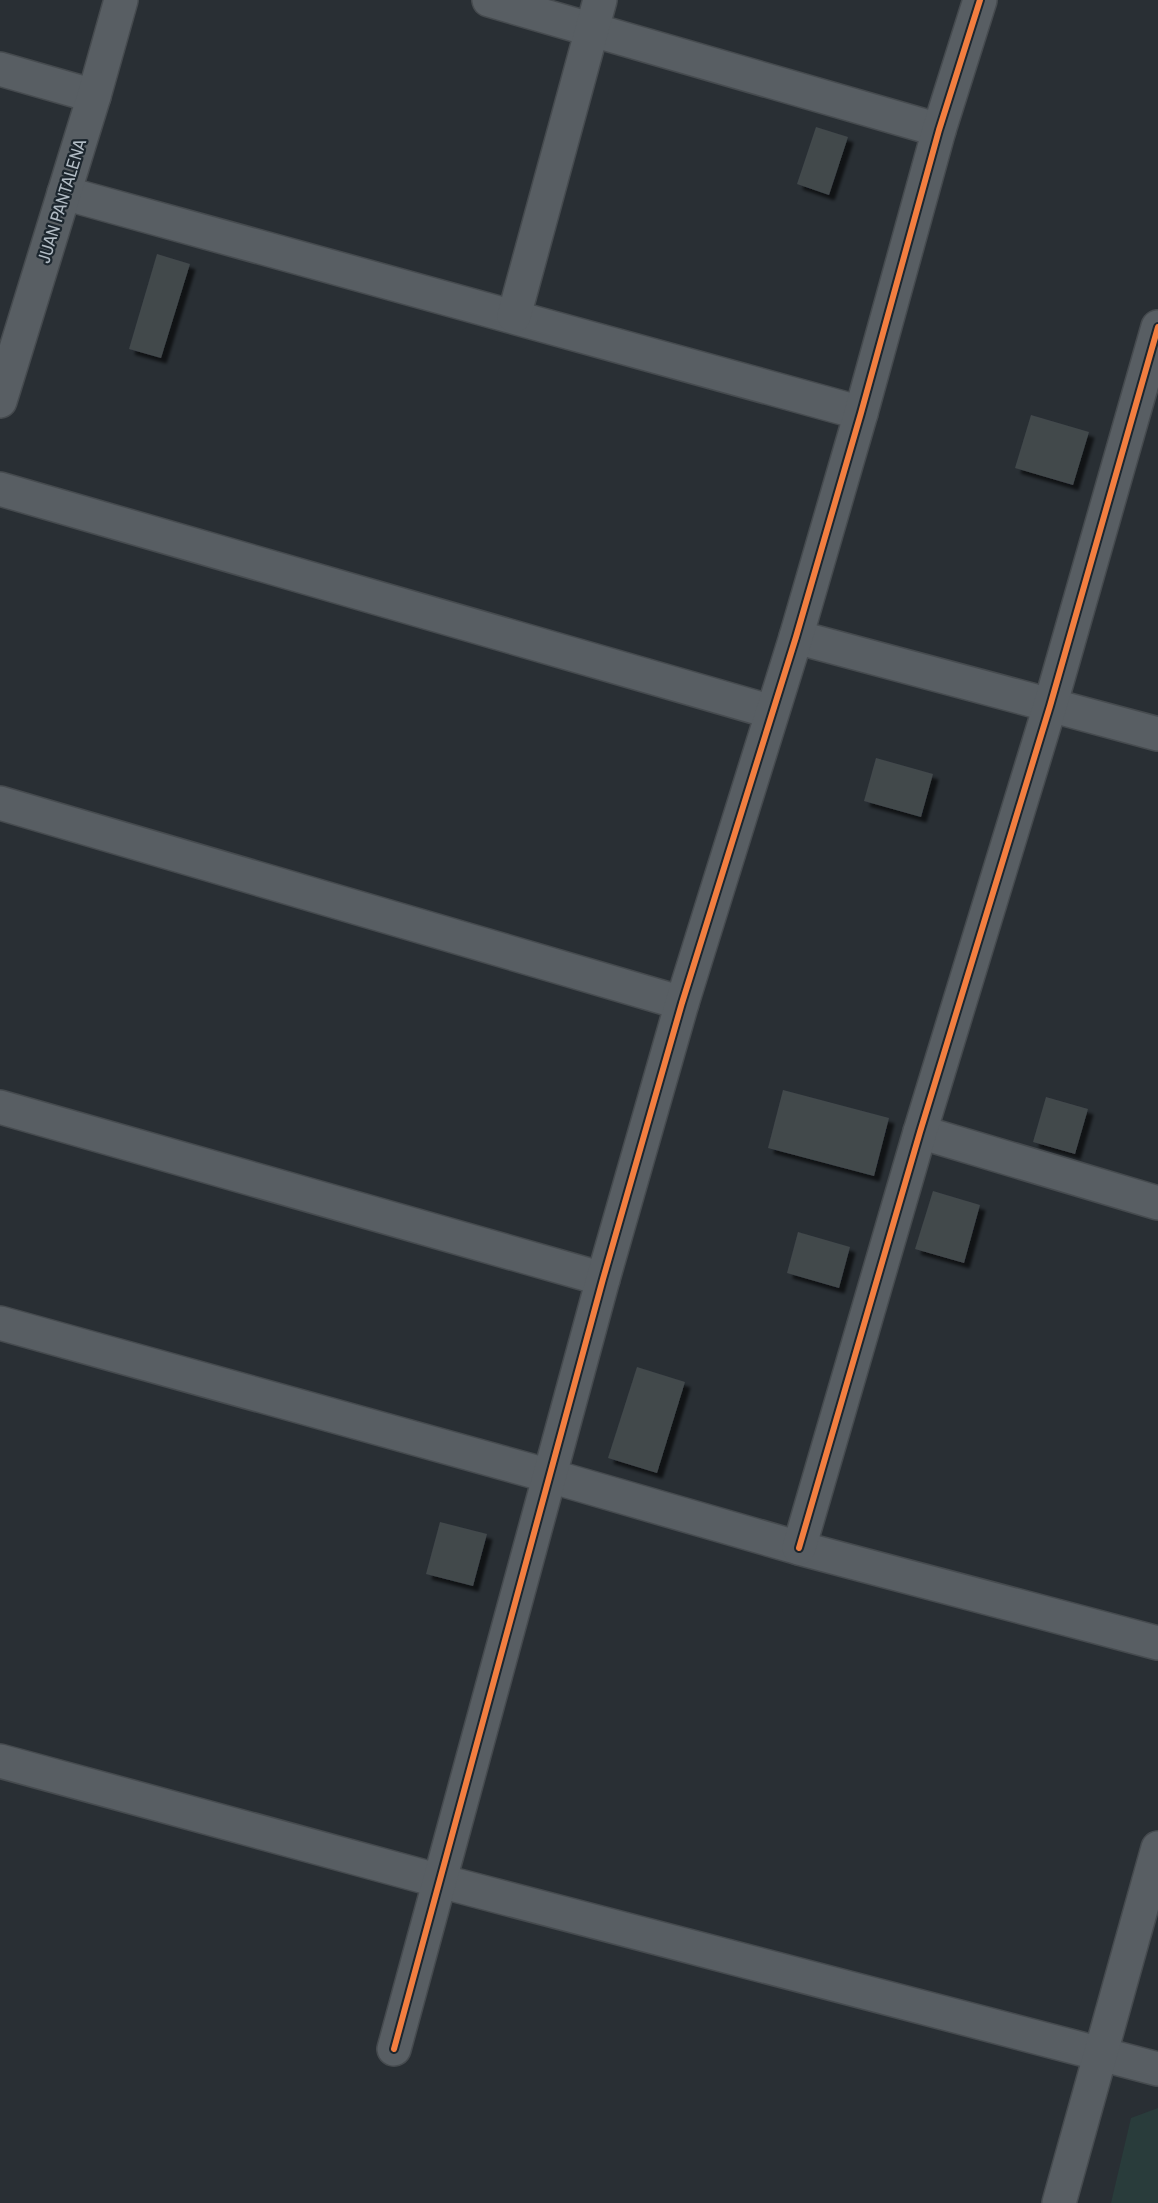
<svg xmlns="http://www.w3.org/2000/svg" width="1158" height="2203" font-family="'Archivo Narrow',sans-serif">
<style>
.green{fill:#293c3b}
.building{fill:#42484c;filter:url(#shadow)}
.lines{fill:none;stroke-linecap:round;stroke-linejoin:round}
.street-casing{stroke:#464b4f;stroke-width:36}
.street{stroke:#585e63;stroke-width:33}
.cycleway-casing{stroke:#1c262e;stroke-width:10}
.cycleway{stroke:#f27e40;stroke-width:6}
.labels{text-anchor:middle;stroke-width:4.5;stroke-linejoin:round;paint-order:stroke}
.street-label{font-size:18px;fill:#b2bcc5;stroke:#1c262e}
</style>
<defs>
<filter id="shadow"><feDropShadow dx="5.5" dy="5.5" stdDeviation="1.5" flood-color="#0009"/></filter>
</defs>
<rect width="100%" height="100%" fill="#292f34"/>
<!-- green -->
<path class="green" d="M 1158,2108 L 1158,2203 L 1111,2203 L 1131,2118 Z"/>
<!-- building -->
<g class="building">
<path d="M 816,127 L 848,137 L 829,195 L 797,184 Z"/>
<path d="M 157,254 L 190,264 L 161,358 L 129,349 Z"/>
<path d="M 1031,415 L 1089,432 L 1073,485 L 1015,468 Z"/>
<path d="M 876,758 L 933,774 L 921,817 L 864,801 Z"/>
<path d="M 783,1090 L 889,1118 L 874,1176 L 768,1148 Z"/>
<path d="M 1046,1097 L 1088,1109 L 1075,1154 L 1033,1142 Z"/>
<path d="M 933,1191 L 980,1205 L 964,1263 L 915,1249 Z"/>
<path d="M 798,1232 L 850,1247 L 839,1288 L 787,1273 Z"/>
<path d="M 637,1367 L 685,1382 L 657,1473 L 608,1458 Z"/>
<path d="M 440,1522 L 487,1534 L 473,1586 L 426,1574 Z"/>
</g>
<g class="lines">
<defs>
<g id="street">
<path d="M 489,0 L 939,130"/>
<path d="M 0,69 L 94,96"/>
<path d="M 64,193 L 861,413"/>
<path d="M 514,316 L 600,0"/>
<path d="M 0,401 L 94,96 L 121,0"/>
<path d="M 0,489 L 772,712"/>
<path d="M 796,637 L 1158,734"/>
<path d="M 0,803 L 682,1003"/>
<path d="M 0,1107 L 603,1279"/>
<path d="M 920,1132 L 1158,1203"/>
<path d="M 0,1323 L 550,1476 L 799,1548 L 1158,1643"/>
<path d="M 799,1548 L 920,1132 L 1050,706 L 1158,327"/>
<path d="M 0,1761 L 440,1881 L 1158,2069"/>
<path d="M 394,2049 L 603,1279 L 682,1003 L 796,637 L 861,413 L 939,130 L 980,0"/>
<path d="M 1059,2203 L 1158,1848"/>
</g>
</defs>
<!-- street casing -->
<use href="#street" class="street-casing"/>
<!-- street -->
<use href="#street" class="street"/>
<defs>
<g id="cycleway">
<path d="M 799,1548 L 920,1132 L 1050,706 L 1158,327"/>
<path d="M 394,2049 L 603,1279 L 682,1003 L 796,637 L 861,413 L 939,130 L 980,0"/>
</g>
</defs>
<!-- cycleway casing -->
<use href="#cycleway" class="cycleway-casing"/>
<!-- cycleway -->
<use href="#cycleway" class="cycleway"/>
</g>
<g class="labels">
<!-- street labels -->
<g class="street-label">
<text transform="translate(62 201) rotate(-73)" y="6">JUAN PANTALENA</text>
</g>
</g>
</svg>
